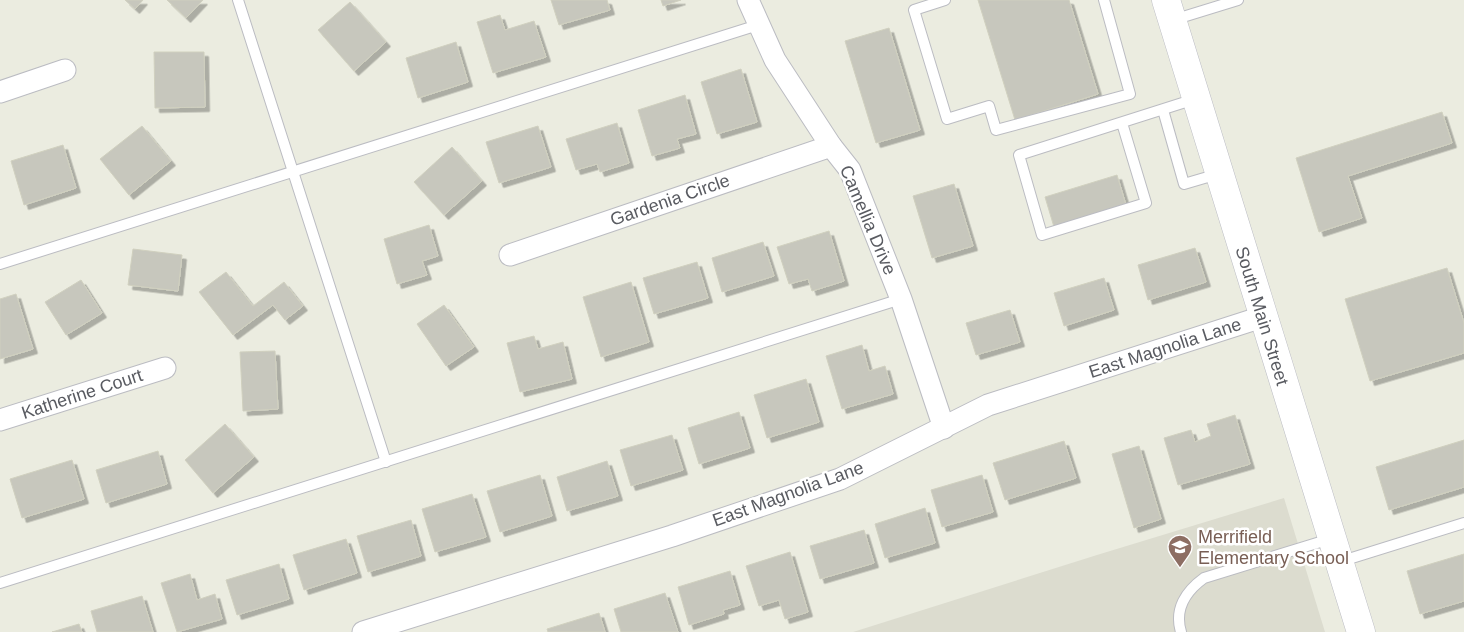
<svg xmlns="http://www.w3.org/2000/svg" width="1464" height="632" font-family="Helvetica,sans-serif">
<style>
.education{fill:#dcdccf}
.building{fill:#c7c7bd;stroke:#d0d0bf;filter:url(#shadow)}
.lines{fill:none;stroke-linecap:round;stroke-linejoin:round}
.service-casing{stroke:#bbbcc2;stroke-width:12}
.minor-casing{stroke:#bbbcc2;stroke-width:23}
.secondary-casing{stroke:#bbbcc4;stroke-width:29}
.service{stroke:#fff;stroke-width:10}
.minor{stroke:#fff;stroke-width:21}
.secondary{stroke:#fff;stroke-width:28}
.labels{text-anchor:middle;stroke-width:5;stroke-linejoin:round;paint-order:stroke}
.street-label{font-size:18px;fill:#595b61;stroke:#fff}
.education-label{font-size:18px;fill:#785e54;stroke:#fff;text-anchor:start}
</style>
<defs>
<filter id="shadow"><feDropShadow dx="4.5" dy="4.5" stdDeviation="0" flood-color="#0004"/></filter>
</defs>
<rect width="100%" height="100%" fill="#ebece0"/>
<!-- education -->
<path class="education" d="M 1284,498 L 1325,632 L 853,632 L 1097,555 Z"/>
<!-- building -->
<g class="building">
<path d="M 125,0 L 143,0 L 135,9 Z"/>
<path d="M 167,0 L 203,0 L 186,18 Z"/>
<path d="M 551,0 L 607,0 L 610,10 L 559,25 Z"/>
<path d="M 661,0 L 681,0 L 663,6 Z"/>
<path d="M 978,0 L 1069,0 L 1098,94 L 1015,120 Z"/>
<path d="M 350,2 L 386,42 L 354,71 L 318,30 Z"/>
<path d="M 500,15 L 505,30 L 534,21 L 546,57 L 493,73 L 477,22 Z"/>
<path d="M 889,28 L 920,130 L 876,143 L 845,41 Z"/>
<path d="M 456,42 L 468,82 L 418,98 L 406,58 Z"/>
<path d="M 154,52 L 204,52 L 205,107 L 155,108 Z"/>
<path d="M 741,69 L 757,122 L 717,134 L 701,82 Z"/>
<path d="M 685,95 L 696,134 L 677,139 L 680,148 L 652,156 L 638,110 Z"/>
<path d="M 1442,112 L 1452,143 L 1348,176 L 1362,218 L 1319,232 L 1296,158 Z"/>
<path d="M 617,123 L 629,163 L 600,172 L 597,164 L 576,170 L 566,139 Z"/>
<path d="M 142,126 L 171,161 L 129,195 L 100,159 Z"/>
<path d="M 538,126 L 551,167 L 499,183 L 486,142 Z"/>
<path d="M 63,145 L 76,188 L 24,205 L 11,161 Z"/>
<path d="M 452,147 L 482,181 L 444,215 L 414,182 Z"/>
<path d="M 1117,175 L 1126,205 L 1054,227 L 1045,197 Z"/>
<path d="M 954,184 L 973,246 L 932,258 L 913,196 Z"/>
<path d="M 429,225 L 438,256 L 422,261 L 427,275 L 397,284 L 384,239 Z"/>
<path d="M 829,231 L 844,281 L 812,291 L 808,279 L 789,284 L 777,247 Z"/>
<path d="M 763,242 L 774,276 L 722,292 L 712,258 Z"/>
<path d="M 1195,248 L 1206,282 L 1148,300 L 1138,265 Z"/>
<path d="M 133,249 L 182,255 L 178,291 L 128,285 Z"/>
<path d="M 697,262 L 708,298 L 654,314 L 643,278 Z"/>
<path d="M 1447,268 L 1464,323 L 1464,353 L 1370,381 L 1345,299 Z"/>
<path d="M 226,272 L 253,306 L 284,282 L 303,306 L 285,320 L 273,305 L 233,335 L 199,292 Z"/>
<path d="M 1104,278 L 1114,310 L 1064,326 L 1054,293 Z"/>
<path d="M 81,280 L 102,313 L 66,335 L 45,302 Z"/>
<path d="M 631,282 L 649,342 L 601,357 L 583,297 Z"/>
<path d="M 16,294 L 33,349 L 0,359 L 0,299 Z"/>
<path d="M 444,305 L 474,347 L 446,366 L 417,324 Z"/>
<path d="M 1010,310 L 1020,342 L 976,355 L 966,323 Z"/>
<path d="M 534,336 L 538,349 L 563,342 L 572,379 L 520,392 L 507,343 Z"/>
<path d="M 862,345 L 869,371 L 885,366 L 893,394 L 842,409 L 826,356 Z"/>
<path d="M 275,351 L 278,409 L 243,411 L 240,352 Z"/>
<path d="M 806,379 L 819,422 L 767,438 L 754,395 Z"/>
<path d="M 739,412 L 750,448 L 699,464 L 688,428 Z"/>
<path d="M 1235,415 L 1250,464 L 1178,485 L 1164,438 L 1191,430 L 1195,442 L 1211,436 L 1207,424 Z"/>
<path d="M 225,424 L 254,457 L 213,493 L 185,460 Z"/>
<path d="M 672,435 L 683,470 L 631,486 L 620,450 Z"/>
<path d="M 1464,440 L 1464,487 L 1389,510 L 1376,467 Z"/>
<path d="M 1064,441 L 1076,478 L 1005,500 L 993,463 Z"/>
<path d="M 1139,446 L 1161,519 L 1134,528 L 1112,454 Z"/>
<path d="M 158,451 L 167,484 L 106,503 L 96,470 Z"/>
<path d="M 72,460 L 84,499 L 22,518 L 10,479 Z"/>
<path d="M 607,461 L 618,496 L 567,511 L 557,477 Z"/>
<path d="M 540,475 L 552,516 L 500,532 L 487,491 Z"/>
<path d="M 982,475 L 993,512 L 942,527 L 931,490 Z"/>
<path d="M 472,494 L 486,537 L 435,552 L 422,509 Z"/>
<path d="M 925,508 L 935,543 L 885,558 L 875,524 Z"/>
<path d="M 411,520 L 421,556 L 368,572 L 357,536 Z"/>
<path d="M 864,530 L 874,563 L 820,579 L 810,546 Z"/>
<path d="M 346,539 L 357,573 L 304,590 L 293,555 Z"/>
<path d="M 790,552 L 808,612 L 785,619 L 779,600 L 759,606 L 746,566 Z"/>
<path d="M 1464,554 L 1464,601 L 1420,614 L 1407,571 Z"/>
<path d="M 279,564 L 289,599 L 237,615 L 226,580 Z"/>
<path d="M 730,571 L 740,605 L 723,610 L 724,614 L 689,625 L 678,587 Z"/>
<path d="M 190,574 L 197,600 L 215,594 L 222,619 L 177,632 L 161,583 Z"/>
<path d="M 665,593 L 678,632 L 621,632 L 614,609 Z"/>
<path d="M 142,596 L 153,632 L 97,632 L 91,611 Z"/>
<path d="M 599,613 L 605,632 L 548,632 L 547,629 Z"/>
<path d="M 79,624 L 82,632 L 52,632 Z"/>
</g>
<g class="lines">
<defs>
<g id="service">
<path d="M 238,0 L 386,462"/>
<path d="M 945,0 L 914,10 L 947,119 L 989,106 L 996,130 L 1130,94 L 1104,0"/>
<path d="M 1173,20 L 1238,0"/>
<path d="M 1163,110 L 1184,184 L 1218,174"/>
<path d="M 1122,123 L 1146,203 L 1042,235 L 1019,155 L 1195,99"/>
<path d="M 0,264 L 758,25"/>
<path d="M 1339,562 L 1464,523"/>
<path d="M 0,583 L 901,299"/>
<path d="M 1181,632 C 1174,609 1186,591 1204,578 L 1330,539"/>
</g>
<g id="minor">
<path d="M 748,0 L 775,60 L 831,146 L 850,170 L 901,299 L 944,428"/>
<path d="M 0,92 L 65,70"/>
<path d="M 510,255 L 831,146"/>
<path d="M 0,420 L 165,368"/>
<path d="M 363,632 L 672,536 L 840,479 L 988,405 L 1262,317"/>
</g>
<path id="secondary" d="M 1166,0 L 1361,632"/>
</defs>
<!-- service casing -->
<use href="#service" class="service-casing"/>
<!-- minor casing -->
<use href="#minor" class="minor-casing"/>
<!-- secondary casing -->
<use href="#secondary" class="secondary-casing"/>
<!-- service -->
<use href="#service" class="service"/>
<!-- minor -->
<use href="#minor" class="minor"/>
<!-- secondary -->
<use href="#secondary" class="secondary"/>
</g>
<!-- icons -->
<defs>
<symbol id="school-pin" viewBox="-11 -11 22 30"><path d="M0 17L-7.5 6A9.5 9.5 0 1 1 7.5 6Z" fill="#8d6e63" stroke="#fff"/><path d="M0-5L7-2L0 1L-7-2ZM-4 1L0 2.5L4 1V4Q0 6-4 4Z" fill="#fff"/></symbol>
</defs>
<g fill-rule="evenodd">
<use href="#school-pin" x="1166" y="533" width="28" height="38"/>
</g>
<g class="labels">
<!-- street labels -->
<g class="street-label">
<text transform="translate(670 200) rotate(-19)" y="6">Gardenia Circle</text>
<text transform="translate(868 220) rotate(67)" y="6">Camellia Drive</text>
<text transform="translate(1262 316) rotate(73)" y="6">South Main Street</text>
<text transform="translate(1165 348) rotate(-18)" y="6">East Magnolia Lane</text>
<text transform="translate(82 394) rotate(-18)" y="6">Katherine Court</text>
<text transform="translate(788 494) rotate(-20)" y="6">East Magnolia Lane</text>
</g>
<!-- education labels -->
<g class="education-label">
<text x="1198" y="543">Merrifield<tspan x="1198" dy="21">Elementary School</tspan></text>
</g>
</g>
</svg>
